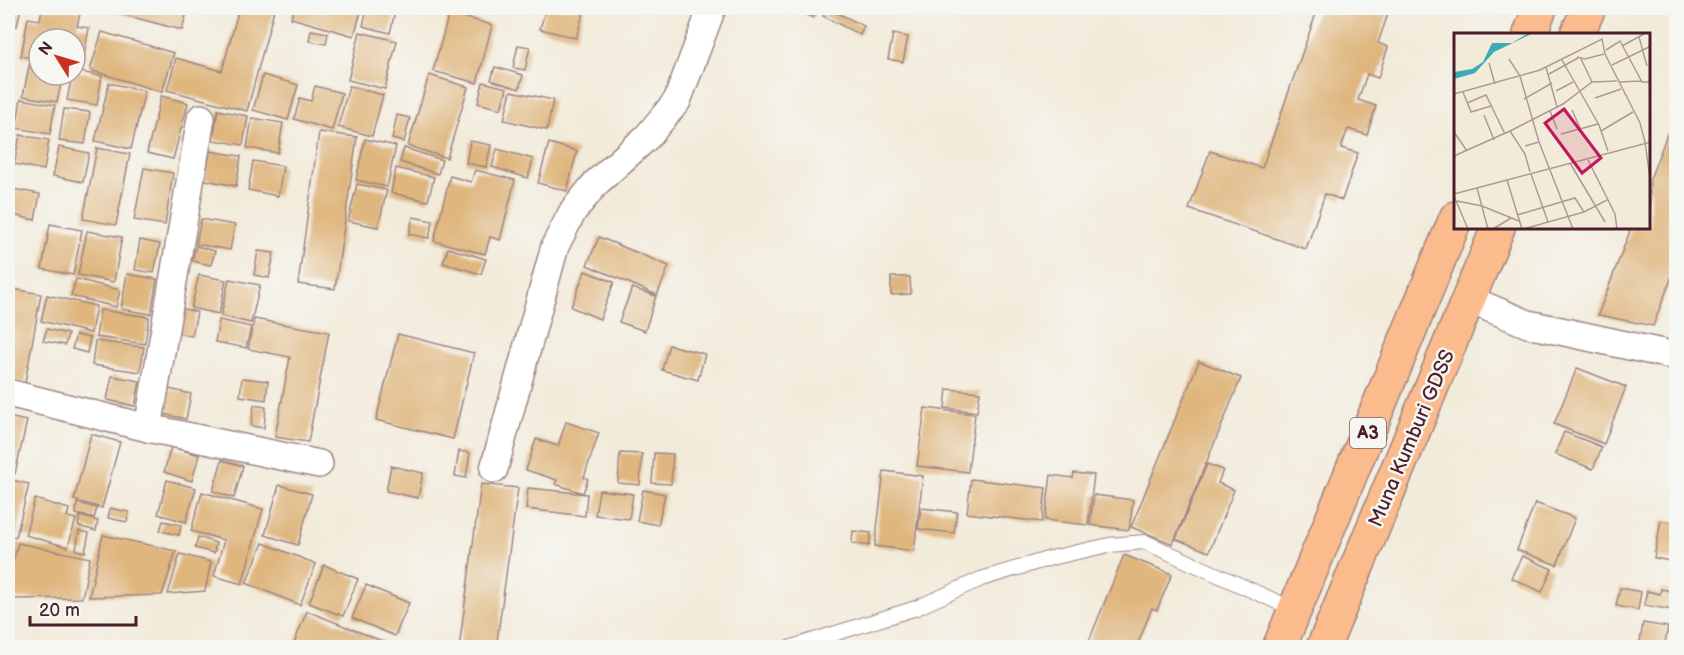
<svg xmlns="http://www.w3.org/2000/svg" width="1684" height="655" font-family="'Balsamiq Sans',sans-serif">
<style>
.building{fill:#dfb67e}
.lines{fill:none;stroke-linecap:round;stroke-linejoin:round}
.lane-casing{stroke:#9e8582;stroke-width:16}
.street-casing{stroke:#9e8582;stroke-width:30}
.highway-casing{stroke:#9e8582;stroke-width:36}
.lane{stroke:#fff;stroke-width:14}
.street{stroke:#fff;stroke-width:27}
.highway{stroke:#fbbb8c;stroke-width:33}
.labels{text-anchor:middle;stroke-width:5;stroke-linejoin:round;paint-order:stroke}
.shield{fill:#f6f6f2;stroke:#7e6067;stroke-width:1.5}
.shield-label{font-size:18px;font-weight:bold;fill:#4a1f2b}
.street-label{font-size:20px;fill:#4a1f2b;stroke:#f6f6f2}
.inset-road{fill:none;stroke:#af9994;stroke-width:1.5}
.view{fill:#c2185b;fill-opacity:0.15;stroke:#c2185b;stroke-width:3}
.inset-edge{fill:none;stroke:#4a1f2b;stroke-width:3}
</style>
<rect width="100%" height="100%" fill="#f6f6f2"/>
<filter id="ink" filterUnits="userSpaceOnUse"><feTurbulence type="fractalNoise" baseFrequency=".0167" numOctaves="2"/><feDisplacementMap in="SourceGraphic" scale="12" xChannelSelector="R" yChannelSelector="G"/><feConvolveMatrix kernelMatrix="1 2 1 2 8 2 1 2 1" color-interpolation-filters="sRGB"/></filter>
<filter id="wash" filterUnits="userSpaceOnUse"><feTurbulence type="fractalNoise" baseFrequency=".008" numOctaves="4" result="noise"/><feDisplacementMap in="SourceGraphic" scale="24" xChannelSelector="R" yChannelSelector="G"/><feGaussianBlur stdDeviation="1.35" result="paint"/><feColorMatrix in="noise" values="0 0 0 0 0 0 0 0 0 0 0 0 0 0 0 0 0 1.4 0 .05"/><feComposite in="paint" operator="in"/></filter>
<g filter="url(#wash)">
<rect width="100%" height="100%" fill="#f2ebda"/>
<g id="blocks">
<!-- building -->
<g class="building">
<path d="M 8,8 L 21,8 L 17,26 L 8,24 Z"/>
<path d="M 42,8 L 81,10 L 77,26 L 89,28 L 82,67 L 75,66 L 75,39 L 39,39 L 39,59 L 21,56 L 28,18 L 40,20 Z"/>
<path d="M 110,8 L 188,8 L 182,30 L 109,11 Z"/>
<path d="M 239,8 L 274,10 L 247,111 L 167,90 L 176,58 L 222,71 Z"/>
<path d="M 294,8 L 362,8 L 354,36 L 291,18 Z"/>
<path d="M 367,8 L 396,8 L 390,33 L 363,26 Z"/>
<path d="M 469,8 L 495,8 L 493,15 Z"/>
<path d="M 546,8 L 585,8 L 576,38 L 540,29 Z"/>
<path d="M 794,8 L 819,8 L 813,18 Z"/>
<path d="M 827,8 L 864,26 L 860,35 L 823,16 Z"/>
<path d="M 1318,8 L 1390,8 L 1378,43 L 1388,47 L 1378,78 L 1367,74 L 1358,100 L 1376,106 L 1367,135 L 1348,129 L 1341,148 L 1358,153 L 1342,200 L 1325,194 L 1306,249 L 1189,209 L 1210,151 L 1262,168 Z"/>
<path d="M 449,13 L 492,25 L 477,83 L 433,71 Z"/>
<path d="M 311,30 L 328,33 L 326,44 L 309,41 Z"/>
<path d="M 102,32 L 174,53 L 162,92 L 90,70 Z"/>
<path d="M 360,32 L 397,41 L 385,89 L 348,80 Z"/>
<path d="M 893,34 L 908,37 L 903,62 L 888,59 Z"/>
<path d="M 518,45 L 530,47 L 525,70 L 513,68 Z"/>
<path d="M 30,62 L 39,64 L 39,75 L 63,75 L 57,102 L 23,96 Z"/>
<path d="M 495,67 L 523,75 L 519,89 L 491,80 Z"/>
<path d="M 75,71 L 102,76 L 97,105 L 67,100 L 72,75 L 75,75 Z"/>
<path d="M 263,75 L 298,85 L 288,120 L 253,110 Z"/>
<path d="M 429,75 L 468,87 L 447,158 L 408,146 Z"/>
<path d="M 483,82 L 507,88 L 501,109 L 478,103 Z"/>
<path d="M 109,83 L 145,91 L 131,149 L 95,141 Z"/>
<path d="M 315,86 L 342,93 L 332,130 L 294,119 L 300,98 L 311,101 Z"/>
<path d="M 349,86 L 383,95 L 372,136 L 338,127 Z"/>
<path d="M 511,91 L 553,100 L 547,130 L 504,120 Z"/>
<path d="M 161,96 L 188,103 L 173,159 L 147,153 Z"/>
<path d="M 21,99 L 55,105 L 50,134 L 16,128 Z"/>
<path d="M 64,109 L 90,112 L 85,144 L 59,141 Z"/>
<path d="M 218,110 L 248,116 L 243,145 L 213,140 Z"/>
<path d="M 397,115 L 410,118 L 404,142 L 392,139 Z"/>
<path d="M 252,118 L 283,123 L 278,153 L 247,148 Z"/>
<path d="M 319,132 L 357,137 L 335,289 L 298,284 Z"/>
<path d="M 1668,132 L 1676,135 L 1676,266 L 1653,326 L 1598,315 L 1631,228 L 1650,228 L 1650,179 Z"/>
<path d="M 20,135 L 49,140 L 44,170 L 14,164 Z"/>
<path d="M 365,139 L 396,146 L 387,187 L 356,180 Z"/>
<path d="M 470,141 L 491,145 L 486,167 L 466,163 Z"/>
<path d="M 549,143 L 577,151 L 567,191 L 538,183 Z"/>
<path d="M 59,147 L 89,153 L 83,182 L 53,176 Z"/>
<path d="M 97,148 L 130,154 L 116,225 L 83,219 Z"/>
<path d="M 404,148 L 442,160 L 438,174 L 400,162 Z"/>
<path d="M 497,149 L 533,159 L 528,178 L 492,167 Z"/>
<path d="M 210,151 L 241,156 L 236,186 L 205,180 Z"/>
<path d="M 253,161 L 283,166 L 278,196 L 248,190 Z"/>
<path d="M 144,168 L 173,173 L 165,225 L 134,220 Z"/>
<path d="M 396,168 L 434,177 L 428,201 L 391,193 Z"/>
<path d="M 475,170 L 515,180 L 500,240 L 490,237 L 485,254 L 434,241 L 450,176 L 471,182 Z"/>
<path d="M 357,184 L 387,190 L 378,227 L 348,221 Z"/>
<path d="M 8,188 L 40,194 L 35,220 L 8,214 Z"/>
<path d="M 413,217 L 433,221 L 429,238 L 409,234 Z"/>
<path d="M 201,219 L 235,225 L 230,250 L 196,244 Z"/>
<path d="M 50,224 L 82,230 L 73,275 L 42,269 Z"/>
<path d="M 87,231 L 122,237 L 114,282 L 78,275 Z"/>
<path d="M 599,237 L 669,266 L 657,295 L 587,265 Z"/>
<path d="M 140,240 L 160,244 L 154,273 L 135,270 Z"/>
<path d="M 196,246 L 215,251 L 211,265 L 192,261 Z"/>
<path d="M 448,248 L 486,259 L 481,274 L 443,263 Z"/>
<path d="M 258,251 L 274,253 L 269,278 L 254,275 Z"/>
<path d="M 585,271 L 614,282 L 600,319 L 571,307 Z"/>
<path d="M 127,274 L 157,279 L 151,314 L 121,309 Z"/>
<path d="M 199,275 L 226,280 L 219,314 L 191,308 Z"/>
<path d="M 891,277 L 910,277 L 911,294 L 891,295 Z"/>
<path d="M 76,279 L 120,290 L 116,307 L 71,296 Z"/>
<path d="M 229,279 L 260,285 L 251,323 L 221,316 Z"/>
<path d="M 8,288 L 41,294 L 25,383 L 8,380 Z"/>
<path d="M 632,288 L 656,296 L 645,331 L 619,322 Z"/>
<path d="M 47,295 L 96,306 L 91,333 L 41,321 Z"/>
<path d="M 180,308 L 197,312 L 192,336 L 175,333 Z"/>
<path d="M 100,310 L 149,317 L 145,344 L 96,337 Z"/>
<path d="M 254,319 L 329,332 L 308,442 L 275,437 L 290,357 L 248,349 Z"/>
<path d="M 219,320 L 251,327 L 246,348 L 215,342 Z"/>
<path d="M 47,329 L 68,334 L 65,345 L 43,341 Z"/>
<path d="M 398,334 L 474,353 L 453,439 L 376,420 Z"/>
<path d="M 76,335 L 90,338 L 87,353 L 72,349 Z"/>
<path d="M 95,341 L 144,347 L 140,372 L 92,365 Z"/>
<path d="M 669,345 L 705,354 L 698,380 L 662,370 Z"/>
<path d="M 1199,361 L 1241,378 L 1173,544 L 1131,527 Z"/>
<path d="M 1577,368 L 1626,387 L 1604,444 L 1554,424 Z"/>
<path d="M 112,376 L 140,381 L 135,406 L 107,400 Z"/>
<path d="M 242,378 L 268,381 L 266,400 L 240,396 Z"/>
<path d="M 169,389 L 191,394 L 186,419 L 163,414 Z"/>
<path d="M 947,389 L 980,392 L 977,412 L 945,408 Z"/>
<path d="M 254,405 L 266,407 L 264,428 L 251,426 Z"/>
<path d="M 925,408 L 975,414 L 968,472 L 917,466 Z"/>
<path d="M 8,417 L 27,421 L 15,474 L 8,473 Z"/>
<path d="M 566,422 L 599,433 L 584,477 L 588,479 L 583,493 L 555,484 L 557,480 L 526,470 L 536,439 L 558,446 Z"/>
<path d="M 1564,432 L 1602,447 L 1593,469 L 1555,454 Z"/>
<path d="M 91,434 L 120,442 L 102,508 L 74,500 Z"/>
<path d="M 171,447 L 199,455 L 192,481 L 164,472 Z"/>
<path d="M 459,451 L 470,453 L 466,478 L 455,476 Z"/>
<path d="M 620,453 L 642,454 L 640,485 L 618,483 Z"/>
<path d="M 654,453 L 673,454 L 671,484 L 652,483 Z"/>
<path d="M 222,460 L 243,466 L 234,498 L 213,491 Z"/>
<path d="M 1207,464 L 1223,470 L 1218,483 L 1234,490 L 1209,552 L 1176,539 Z"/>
<path d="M 391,466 L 423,473 L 418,498 L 386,491 Z"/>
<path d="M 884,471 L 923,476 L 914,551 L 875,546 Z"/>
<path d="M 1074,473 L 1094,475 L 1088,525 L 1045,520 L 1051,475 L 1073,478 Z"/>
<path d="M 8,479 L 29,484 L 16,537 L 8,535 Z"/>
<path d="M 971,479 L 1046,488 L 1042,522 L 967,513 Z"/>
<path d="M 167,480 L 196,488 L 186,522 L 158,514 Z"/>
<path d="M 481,484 L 518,488 L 496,648 L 459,648 Z"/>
<path d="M 279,485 L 312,494 L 298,545 L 265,535 Z"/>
<path d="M 528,488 L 587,494 L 585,516 L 526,509 Z"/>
<path d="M 599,490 L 633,494 L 629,519 L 595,515 Z"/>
<path d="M 643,490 L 665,494 L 658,525 L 637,521 Z"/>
<path d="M 202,492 L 263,509 L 242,584 L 214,576 L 224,540 L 191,531 Z"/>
<path d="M 1094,495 L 1133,500 L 1129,530 L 1090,525 Z"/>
<path d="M 35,499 L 69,509 L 67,517 L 76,519 L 68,547 L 25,535 Z"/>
<path d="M 77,503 L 97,508 L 94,518 L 76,514 Z"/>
<path d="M 1535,503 L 1575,518 L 1557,565 L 1517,550 Z"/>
<path d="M 110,508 L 129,512 L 127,522 L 108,518 Z"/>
<path d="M 921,508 L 957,512 L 954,533 L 918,529 Z"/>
<path d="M 80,516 L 98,521 L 96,531 L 78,526 Z"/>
<path d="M 1661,520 L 1676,523 L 1676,562 L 1654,558 Z"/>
<path d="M 163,521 L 181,525 L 179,535 L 160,531 Z"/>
<path d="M 79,531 L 89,533 L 85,552 L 76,550 Z"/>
<path d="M 853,531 L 871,533 L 869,546 L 852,543 Z"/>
<path d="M 103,535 L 176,551 L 162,595 L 89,597 Z"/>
<path d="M 198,537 L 216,543 L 214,553 L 195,548 Z"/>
<path d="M 18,543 L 90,558 L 82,598 L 8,599 L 8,581 Z"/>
<path d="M 263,543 L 316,564 L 300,605 L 246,583 Z"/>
<path d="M 180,554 L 211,562 L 205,591 L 168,594 Z"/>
<path d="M 1124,555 L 1172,574 L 1157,610 L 1152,608 L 1136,648 L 1086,648 Z"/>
<path d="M 1522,556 L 1552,569 L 1542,592 L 1511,578 Z"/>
<path d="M 324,565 L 358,579 L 343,616 L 309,603 Z"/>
<path d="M 366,585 L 409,603 L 395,636 L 352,618 Z"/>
<path d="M 1620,588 L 1641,592 L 1638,610 L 1616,606 Z"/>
<path d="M 1661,589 L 1676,592 L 1672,610 L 1644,605 L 1647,591 L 1660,594 Z"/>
<path d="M 307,611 L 397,647 L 396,648 L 292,648 Z"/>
<path d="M 1643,623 L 1668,627 L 1664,648 L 1639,648 Z"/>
</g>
</g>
</g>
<g filter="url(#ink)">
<use href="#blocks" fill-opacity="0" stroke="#9e8582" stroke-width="1.5"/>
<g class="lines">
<defs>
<path id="lane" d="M 789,648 L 916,608 L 981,579 L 1051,558 L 1109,545 L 1145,542 L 1295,610"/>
<g id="street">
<path d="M 1468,299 L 1528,324 L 1676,356"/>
<path d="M 8,393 L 148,428 L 319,464"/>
<path d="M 148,428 L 201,118"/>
<path d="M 494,469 L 555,246 L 573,211 L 596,183 L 647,137 L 677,101 L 712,8"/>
</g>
<g id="highway">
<path d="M 1530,34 L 1540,8"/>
<path d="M 1577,34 L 1589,8"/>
<path d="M 1279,648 L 1456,218"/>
<path d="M 1323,648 L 1498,228"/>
</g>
</defs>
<!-- lane casing -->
<use href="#lane" class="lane-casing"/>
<!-- street casing -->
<use href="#street" class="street-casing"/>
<!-- highway casing -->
<use href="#highway" class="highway-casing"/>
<!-- lane -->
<use href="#lane" class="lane"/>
<!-- street -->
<use href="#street" class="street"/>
<!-- highway -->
<use href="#highway" class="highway"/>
</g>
</g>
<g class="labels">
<!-- shield labels -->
<rect class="shield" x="1350" y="418" width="36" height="30" rx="4.5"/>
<g class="shield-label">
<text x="1368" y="439">A3</text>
</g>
<!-- street labels -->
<g class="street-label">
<text transform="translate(1411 438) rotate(-67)" y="7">Muna Kumburi GDSS</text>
</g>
</g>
<!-- overview -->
<g transform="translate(1454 33)">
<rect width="196" height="196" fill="#f2ebda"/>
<path d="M 73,1 L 77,1 L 40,19 L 21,40 L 0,46 L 0,39 L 18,36 L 29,29 L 38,10 L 58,10 Z" fill="#3babb8"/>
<path class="inset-road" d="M 185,4 L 193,33M 168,13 L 190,1M 152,17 L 166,8 L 188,49 L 197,49M 123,24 L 131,26 L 150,21M 55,26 L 66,43 L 85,109 L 71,113M 127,26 L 138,49M 108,27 L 145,92 L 154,118M 35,30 L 41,51M 158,32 L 197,13M 92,34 L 103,74M 95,41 L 124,25M 165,49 L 187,48M 102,58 L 119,49M 9,59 L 17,79 L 37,73M 0,61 L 86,37 L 148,6 L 151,21 L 186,90 L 191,109M 141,65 L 167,56M 70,66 L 98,50M 13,70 L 32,62 L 51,101M 118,77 L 127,97M 96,78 L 103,96M 30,82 L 40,107M 56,98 L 109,71 L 138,49 L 163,48M 147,98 L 179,79M 0,99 L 13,118M 107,101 L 144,91M 85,109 L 119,196M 191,109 L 197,153M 0,123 L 56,98 L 71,121 L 76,139M 134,127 L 161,181 L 163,196M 116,130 L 151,189M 77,141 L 94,189M 53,147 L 68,196M 23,155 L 34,196M 0,161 L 197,109M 0,163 L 14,196M 3,168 L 28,173 L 65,188M 63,182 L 121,165 L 130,179M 39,196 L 57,185M 69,196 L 130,179 L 153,167"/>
<path class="view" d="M 110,76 L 147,125 L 128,140 L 91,90 Z"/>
<rect width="196" height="196" class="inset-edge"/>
</g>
<!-- margin -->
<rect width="1684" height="655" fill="none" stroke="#f6f6f2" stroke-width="30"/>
<!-- north arrow -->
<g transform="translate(57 57) rotate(307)"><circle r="28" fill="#f6f6f2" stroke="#b1a0a2" stroke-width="1.5"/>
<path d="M0-4.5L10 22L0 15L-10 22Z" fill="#c8321e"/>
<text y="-9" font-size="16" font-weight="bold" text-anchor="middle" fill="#4a1f2b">N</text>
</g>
<!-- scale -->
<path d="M30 616v9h106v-9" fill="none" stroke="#4a1f2b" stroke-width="3"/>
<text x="39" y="616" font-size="18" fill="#4a1f2b" stroke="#f6f6f2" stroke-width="4.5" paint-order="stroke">20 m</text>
</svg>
